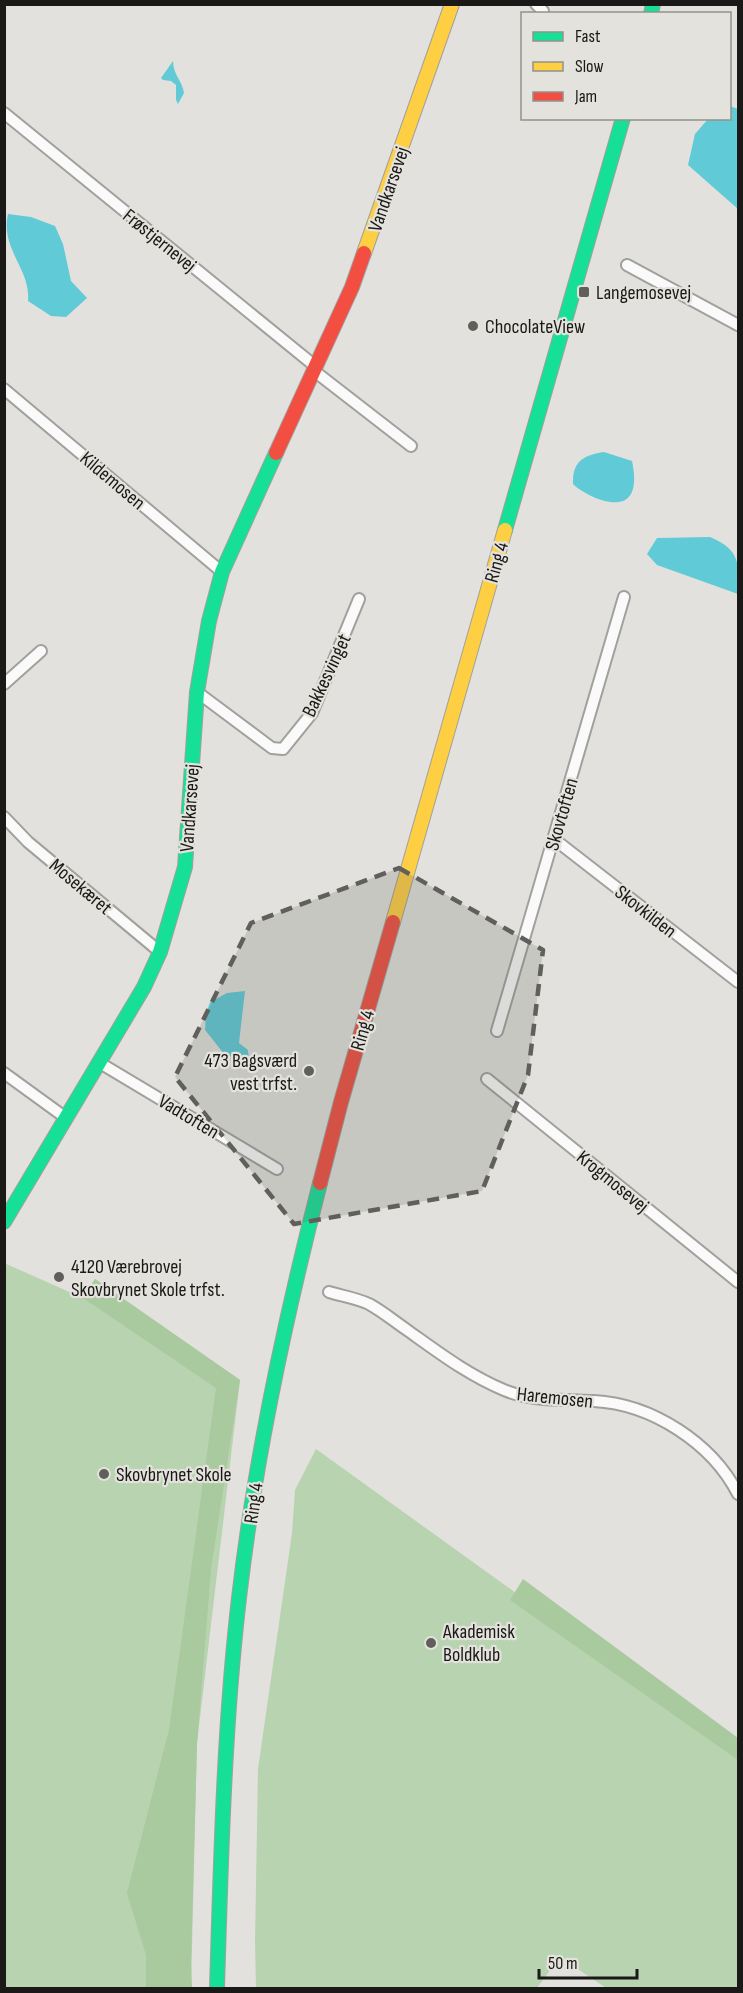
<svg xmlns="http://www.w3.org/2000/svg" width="743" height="1993" font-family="'Sofia Sans Condensed',sans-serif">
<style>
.green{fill:#b8d3b0}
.forest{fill:#a9c99f}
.water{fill:#60cbd6}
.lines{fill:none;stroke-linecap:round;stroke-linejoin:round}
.street-casing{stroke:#a1a09d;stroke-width:14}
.fast-casing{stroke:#a1a09d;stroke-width:16}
.slow-casing{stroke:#a1a09d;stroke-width:16}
.jam-casing{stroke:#a1a09d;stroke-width:16}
.street{stroke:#fbfafa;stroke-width:10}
.fast{stroke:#16e098;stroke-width:14}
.slow{stroke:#ffcf43;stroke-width:14}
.jam{stroke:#f24e42;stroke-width:14}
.marked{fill:#605f5c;fill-opacity:0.2;stroke:#605f5c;stroke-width:4.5;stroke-dasharray:12 8;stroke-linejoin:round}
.poi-dot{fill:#605f5c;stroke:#e3e2dc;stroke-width:2}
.labels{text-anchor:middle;stroke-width:4.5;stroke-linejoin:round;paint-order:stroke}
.street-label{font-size:20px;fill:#1a1917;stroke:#e3e2dc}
.poi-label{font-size:20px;fill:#1a1917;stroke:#e3e2dc;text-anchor:start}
</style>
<rect width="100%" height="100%" fill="#e2e1dd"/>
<!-- green -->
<g class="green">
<path d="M 4,1263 L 83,1298 L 95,1279 L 240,1380 L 197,1743 L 191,1988 L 5,1988 Z"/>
<path d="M 316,1449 L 738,1753 L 738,1988 L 606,1988 L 560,1957 L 537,1988 L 256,1988 L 255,1942 L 258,1769 L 292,1533 L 295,1490 Z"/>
</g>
<!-- forest -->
<g class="forest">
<path d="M 95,1279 L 240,1380 L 211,1569 L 197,1744 L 191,1962 L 192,1988 L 146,1988 L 146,1955 L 127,1893 L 169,1730 L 216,1388 L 83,1298 Z"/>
<path d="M 523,1579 L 738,1738 L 738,1760 L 510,1600 Z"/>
</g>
<!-- water -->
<g class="water">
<path d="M 173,61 C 173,75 182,80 184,93 L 178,104 L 176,100 L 176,85 L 171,81 L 163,80 L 161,78 Z"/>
<path d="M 730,106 L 738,109 L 738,209 L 688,165 L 695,134 L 708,119 L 730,118 Z"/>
<path d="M 8,214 L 31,217 L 55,226 L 63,244 L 71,281 L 87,298 L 66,317 L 51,316 L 28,301 C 31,269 0,249 8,214 Z"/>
<path d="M 604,452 L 632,461 C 634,471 636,484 631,494 C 620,513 584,495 573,484 C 572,461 584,455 604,452 Z"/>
<path d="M 710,537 C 741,550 739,564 738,594 L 657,565 L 647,554 L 657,538 Z"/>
<path d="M 245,991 L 239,1043 L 248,1050 L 249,1061 L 225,1055 L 205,1030 L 206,1014 L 210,1002 L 227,993 Z"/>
</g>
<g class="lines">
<defs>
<g id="street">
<path d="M 536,4 L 543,11"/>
<path d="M 4,113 L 315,366"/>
<path d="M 627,265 L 738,325"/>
<path d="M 313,370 L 411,446"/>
<path d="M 4,389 L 222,572"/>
<path d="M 4,684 L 41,651"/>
<path d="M 197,692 L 272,748 L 283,749 L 312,713 L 359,599"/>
<path d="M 4,817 L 28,842 L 160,952"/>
<path d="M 554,839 L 738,982"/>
<path d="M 497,1031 L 624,597"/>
<path d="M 100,1063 L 277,1169"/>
<path d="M 4,1073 L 66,1118"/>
<path d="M 487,1079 L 738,1282"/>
<path d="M 329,1292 C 342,1296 356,1298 369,1304 C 382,1311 394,1321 407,1330 C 438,1352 468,1375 504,1390 C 532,1402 564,1399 594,1401 C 652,1404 712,1443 738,1494"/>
</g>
<g id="fast">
<path d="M 651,14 L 653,4"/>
<path d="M 505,530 L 623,118"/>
<path d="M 4,1222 L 144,987 L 160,952 L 185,867 L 197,692 L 209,621 L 222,572 L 276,453"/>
<path d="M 217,1988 C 221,1858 224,1727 239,1598 C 255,1458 285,1319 320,1183"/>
</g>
<g id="slow">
<path d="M 364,253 L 452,4"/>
<path d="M 393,922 L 505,530"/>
</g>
<g id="jam">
<path d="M 276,453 L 352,287 L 364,253"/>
<path d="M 320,1183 L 341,1102 L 393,922"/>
</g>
</defs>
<!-- street casing -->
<use href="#street" class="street-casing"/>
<!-- fast casing -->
<use href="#fast" class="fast-casing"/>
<!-- slow casing -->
<use href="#slow" class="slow-casing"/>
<!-- jam casing -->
<use href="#jam" class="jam-casing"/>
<!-- street -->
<use href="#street" class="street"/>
<!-- fast -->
<use href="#fast" class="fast"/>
<!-- slow -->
<use href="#slow" class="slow"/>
<!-- jam -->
<use href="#jam" class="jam"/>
</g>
<!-- marked area -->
<path class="marked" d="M 399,868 L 543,950 L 528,1075 L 482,1191 L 294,1224 L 175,1077 L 251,923 Z"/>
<!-- markers -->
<g class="poi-dot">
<rect x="578" y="286" width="12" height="12" rx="3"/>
<circle cx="473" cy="326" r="6"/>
<circle cx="309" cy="1071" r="6"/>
<circle cx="59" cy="1277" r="6"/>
<circle cx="104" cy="1474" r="6"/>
<circle cx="431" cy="1643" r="6"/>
</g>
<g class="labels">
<!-- street labels -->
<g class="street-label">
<text transform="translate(388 189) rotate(-71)" y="7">Vandkarsevej</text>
<text transform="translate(160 240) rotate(39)" y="7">Frøstjernevej</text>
<text transform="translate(113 480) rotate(40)" y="7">Kildemosen</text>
<text transform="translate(496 562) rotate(-74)" y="7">Ring 4</text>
<text transform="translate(326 675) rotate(-65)" y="7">Bakkesvinget</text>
<text transform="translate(189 808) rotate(-86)" y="7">Vandkarsevej</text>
<text transform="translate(561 814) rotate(-74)" y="7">Skovtoften</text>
<text transform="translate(81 886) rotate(40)" y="7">Mosekæret</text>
<text transform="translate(646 911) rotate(38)" y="7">Skovkilden</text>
<text transform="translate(362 1030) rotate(-74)" y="7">Ring 4</text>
<text transform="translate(189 1116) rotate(31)" y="7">Vadtoften</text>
<text transform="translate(613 1181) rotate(39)" y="7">Krogmosevej</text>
<text transform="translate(555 1397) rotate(6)" y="7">Haremosen</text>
<text transform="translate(253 1503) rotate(-82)" y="7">Ring 4</text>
</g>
<!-- poi labels -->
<g class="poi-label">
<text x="596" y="299">Langemosevej</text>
<text x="485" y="333">ChocolateView</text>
<text x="297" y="1067" text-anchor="end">473 Bagsværd<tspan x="297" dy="23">vest trfst.</tspan></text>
<text x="71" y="1273">4120 Værebrovej<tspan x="71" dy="23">Skovbrynet Skole trfst.</tspan></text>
<text x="116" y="1481">Skovbrynet Skole</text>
<text x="443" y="1638">Akademisk<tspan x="443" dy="23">Boldklub</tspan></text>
</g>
</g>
<!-- border -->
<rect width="743" height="1993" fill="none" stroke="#1a1917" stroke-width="12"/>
<!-- legend -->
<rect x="521" y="12" width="210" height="108" fill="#e3e2dc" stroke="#93928d" stroke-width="1.5"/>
<rect x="533" y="32" width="30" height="9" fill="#16e098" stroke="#93928d" stroke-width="1.5"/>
<text x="575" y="42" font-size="18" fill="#1a1917">Fast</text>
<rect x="533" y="62" width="30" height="9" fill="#ffcf43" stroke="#93928d" stroke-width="1.5"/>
<text x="575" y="72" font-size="18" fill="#1a1917">Slow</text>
<rect x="533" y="92" width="30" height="9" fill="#f24e42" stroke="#93928d" stroke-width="1.5"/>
<text x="575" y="102" font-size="18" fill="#1a1917">Jam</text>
<!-- scale -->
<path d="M539 1969v9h98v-9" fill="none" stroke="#1a1917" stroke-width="3"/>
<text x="548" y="1969" font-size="18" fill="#1a1917" stroke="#e3e2dc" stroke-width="4.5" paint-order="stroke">50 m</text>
</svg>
